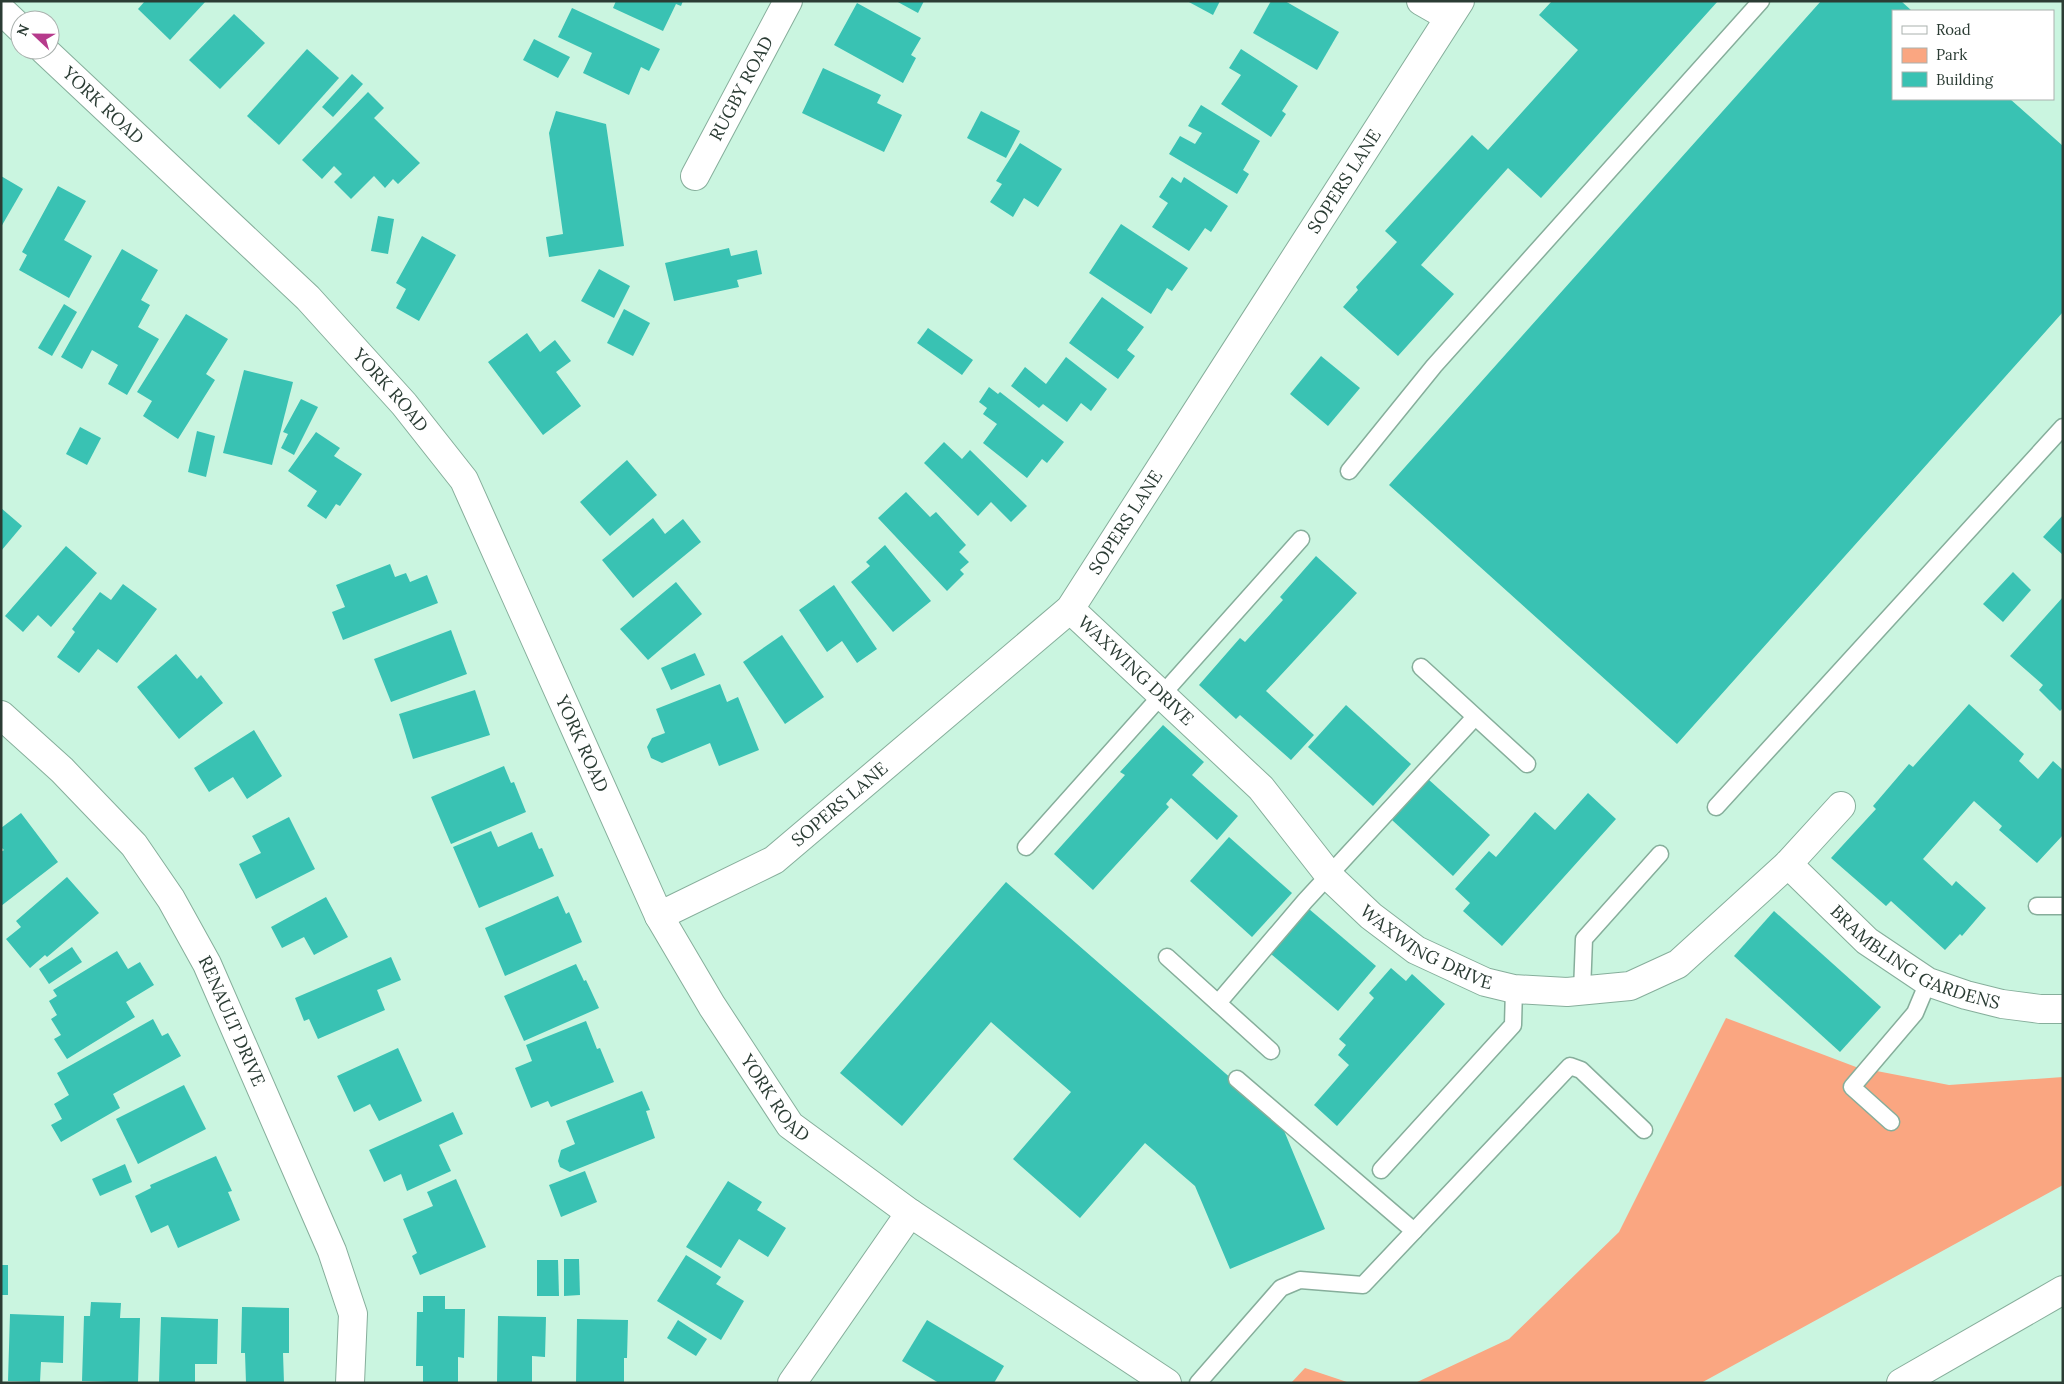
<svg xmlns="http://www.w3.org/2000/svg" width="2064" height="1384" font-family="Lora,serif">
<style>
.green{fill:#faa681}
.building{fill:#39c2b3}
.lines{fill:none;stroke-linecap:round;stroke-linejoin:round}
.lane-casing{stroke:#86ae9b;stroke-width:19}
.street-casing{stroke:#86ae9b;stroke-width:30}
.secondary-casing{stroke:#86ae9b;stroke-width:30}
.lane{stroke:#fff;stroke-width:16}
.street{stroke:#fff;stroke-width:28}
.secondary{stroke:#fff;stroke-width:28}
.labels{text-anchor:middle;stroke-width:5;stroke-linejoin:round;paint-order:stroke}
.street-label{font-size:18px;fill:#2b3c34;stroke:#fff}
</style>
<rect width="100%" height="100%" fill="#caf5e0"/>
<!-- green -->
<g class="green">
<path d="M 1726,1018 L 1856,1067 L 1949,1085 L 2063,1077 L 2063,1185 L 1701,1383 L 1415,1383 L 1509,1339 L 1619,1232 Z"/>
<path d="M 1305,1368 L 1350,1383 L 1291,1383 Z"/>
</g>
<!-- building -->
<g class="building">
<path d="M 145,1 L 206,1 L 170,40 L 138,9 Z"/>
<path d="M 616,1 L 683,1 L 681,6 L 676,4 L 663,31 L 613,8 Z"/>
<path d="M 896,1 L 924,1 L 918,13 Z"/>
<path d="M 1187,1 L 1220,1 L 1213,15 Z"/>
<path d="M 1271,1 L 1285,1 L 1339,32 L 1317,70 L 1253,33 Z"/>
<path d="M 1552,1 L 1718,1 L 1541,198 L 1508,168 L 1421,265 L 1454,294 L 1398,356 L 1343,307 L 1358,290 L 1356,287 L 1397,242 L 1385,231 L 1472,135 L 1488,150 L 1578,50 L 1539,15 Z"/>
<path d="M 1821,1 L 1901,1 L 1912,11 L 1893,11 L 1893,99 L 2010,99 L 2063,146 L 2063,312 L 1677,744 L 1389,485 Z"/>
<path d="M 857,3 L 921,38 L 911,55 L 916,58 L 903,83 L 834,45 Z"/>
<path d="M 572,8 L 660,49 L 649,71 L 641,67 L 629,95 L 583,73 L 592,53 L 558,37 Z"/>
<path d="M 234,14 L 265,43 L 220,89 L 189,60 Z"/>
<path d="M 534,39 L 570,57 L 558,78 L 523,60 Z"/>
<path d="M 307,49 L 339,78 L 279,145 L 247,116 Z"/>
<path d="M 1241,49 L 1298,86 L 1282,111 L 1286,114 L 1271,137 L 1221,104 L 1241,75 L 1229,68 Z"/>
<path d="M 823,68 L 881,95 L 877,103 L 902,115 L 884,152 L 802,113 Z"/>
<path d="M 352,74 L 363,84 L 333,117 L 322,107 Z"/>
<path d="M 368,92 L 384,108 L 374,118 L 420,163 L 398,184 L 393,179 L 385,188 L 374,176 L 351,199 L 334,182 L 342,174 L 334,166 L 322,179 L 302,160 Z"/>
<path d="M 1201,105 L 1260,141 L 1243,170 L 1249,174 L 1237,194 L 1169,154 L 1180,136 L 1195,144 L 1202,133 L 1188,126 Z"/>
<path d="M 556,111 L 606,124 L 624,246 L 549,257 L 546,237 L 563,234 L 549,133 Z"/>
<path d="M 981,111 L 1020,131 L 1006,158 L 967,138 Z"/>
<path d="M 1020,143 L 1062,169 L 1038,207 L 1024,198 L 1013,217 L 990,202 L 1002,184 L 996,181 Z"/>
<path d="M 1,176 L 23,189 L 1,227 Z"/>
<path d="M 1172,177 L 1181,183 L 1184,177 L 1228,206 L 1211,232 L 1205,228 L 1189,251 L 1152,227 L 1168,203 L 1159,197 Z"/>
<path d="M 58,186 L 86,201 L 64,240 L 92,256 L 69,298 L 19,270 L 27,255 L 22,252 Z"/>
<path d="M 378,216 L 394,219 L 388,254 L 371,251 Z"/>
<path d="M 1121,224 L 1188,268 L 1172,291 L 1167,288 L 1151,314 L 1089,273 Z"/>
<path d="M 422,236 L 456,255 L 419,321 L 396,308 L 406,289 L 396,283 Z"/>
<path d="M 729,248 L 731,256 L 757,250 L 762,274 L 737,280 L 739,287 L 674,301 L 665,263 Z"/>
<path d="M 122,249 L 158,270 L 141,300 L 150,305 L 138,327 L 159,339 L 127,395 L 108,384 L 118,365 L 92,350 L 82,369 L 61,357 Z"/>
<path d="M 599,269 L 630,286 L 614,318 L 581,301 Z"/>
<path d="M 1102,297 L 1144,327 L 1127,350 L 1135,356 L 1118,379 L 1069,343 Z"/>
<path d="M 64,304 L 77,312 L 52,356 L 38,348 Z"/>
<path d="M 624,309 L 650,323 L 633,356 L 607,343 Z"/>
<path d="M 186,314 L 228,339 L 206,374 L 215,380 L 178,439 L 143,416 L 152,401 L 137,392 Z"/>
<path d="M 928,328 L 973,360 L 962,375 L 917,343 Z"/>
<path d="M 527,333 L 540,352 L 555,340 L 571,361 L 556,372 L 581,406 L 543,435 L 488,362 Z"/>
<path d="M 1321,356 L 1360,388 L 1328,426 L 1290,394 Z"/>
<path d="M 1066,357 L 1107,389 L 1091,411 L 1081,403 L 1067,422 L 1043,404 L 1039,408 L 1011,386 L 1025,367 L 1046,384 Z"/>
<path d="M 244,370 L 293,382 L 272,465 L 223,453 Z"/>
<path d="M 989,387 L 998,394 L 1000,392 L 1064,442 L 1047,463 L 1042,459 L 1027,478 L 983,443 L 997,424 L 983,414 L 987,408 L 979,402 Z"/>
<path d="M 301,399 L 318,407 L 294,455 L 281,448 L 288,434 L 283,432 Z"/>
<path d="M 80,427 L 101,438 L 87,465 L 66,454 Z"/>
<path d="M 197,431 L 215,436 L 206,477 L 188,472 Z"/>
<path d="M 316,432 L 340,448 L 334,456 L 362,474 L 340,506 L 336,504 L 326,519 L 307,506 L 317,491 L 288,471 Z"/>
<path d="M 944,442 L 962,459 L 970,450 L 1027,506 L 1011,522 L 991,502 L 978,516 L 924,463 Z"/>
<path d="M 627,460 L 657,495 L 610,536 L 580,502 Z"/>
<path d="M 906,492 L 930,517 L 936,512 L 966,545 L 959,552 L 969,562 L 960,570 L 964,574 L 947,591 L 878,518 Z"/>
<path d="M 1,508 L 22,526 L 1,551 Z"/>
<path d="M 2063,515 L 2063,555 L 2043,537 Z"/>
<path d="M 653,518 L 665,534 L 683,519 L 701,542 L 633,598 L 602,560 Z"/>
<path d="M 885,545 L 931,601 L 893,632 L 851,582 L 870,566 L 866,562 Z"/>
<path d="M 66,546 L 97,573 L 51,627 L 38,615 L 23,632 L 5,616 Z"/>
<path d="M 1316,556 L 1357,593 L 1266,691 L 1314,735 L 1291,760 L 1240,715 L 1236,719 L 1199,685 L 1240,638 L 1245,642 L 1283,600 L 1280,597 Z"/>
<path d="M 390,564 L 395,577 L 406,573 L 410,582 L 427,575 L 438,603 L 343,640 L 332,612 L 345,607 L 336,585 Z"/>
<path d="M 2013,572 L 2031,590 L 2003,622 L 1983,604 Z"/>
<path d="M 676,582 L 702,614 L 648,660 L 620,629 Z"/>
<path d="M 123,584 L 157,609 L 117,663 L 98,649 L 79,673 L 57,657 L 75,632 L 72,629 L 100,592 L 111,600 Z"/>
<path d="M 834,585 L 877,649 L 857,663 L 842,641 L 827,652 L 799,610 Z"/>
<path d="M 2063,597 L 2063,708 L 2060,711 L 2039,690 L 2043,685 L 2010,656 Z"/>
<path d="M 451,630 L 467,674 L 391,702 L 374,659 Z"/>
<path d="M 782,635 L 824,697 L 785,724 L 743,662 Z"/>
<path d="M 695,653 L 705,675 L 671,690 L 661,668 Z"/>
<path d="M 176,654 L 197,679 L 201,675 L 223,703 L 179,739 L 137,687 Z"/>
<path d="M 720,684 L 727,702 L 738,697 L 759,750 L 719,766 L 710,743 L 662,763 L 651,758 L 647,747 L 652,738 L 665,733 L 656,709 Z"/>
<path d="M 475,690 L 490,735 L 413,759 L 399,714 Z"/>
<path d="M 1969,704 L 2024,754 L 2019,761 L 2038,779 L 2053,761 L 2063,770 L 2063,835 L 2037,863 L 1999,830 L 2002,826 L 1974,801 L 1923,859 L 1952,886 L 1956,881 L 1986,908 L 1962,936 L 1960,934 L 1945,950 L 1891,901 L 1886,906 L 1831,858 L 1876,809 L 1873,806 L 1909,764 L 1913,767 Z"/>
<path d="M 1346,705 L 1411,764 L 1373,806 L 1308,747 Z"/>
<path d="M 1163,725 L 1204,762 L 1192,775 L 1238,816 L 1217,840 L 1171,798 L 1166,804 L 1169,807 L 1093,890 L 1054,854 L 1125,775 L 1120,772 Z"/>
<path d="M 254,730 L 282,776 L 247,799 L 233,777 L 209,792 L 194,768 Z"/>
<path d="M 504,766 L 511,783 L 514,782 L 526,812 L 451,844 L 431,797 Z"/>
<path d="M 1428,779 L 1490,835 L 1453,876 L 1392,820 Z"/>
<path d="M 1588,793 L 1616,819 L 1502,946 L 1463,911 L 1470,903 L 1455,889 L 1489,851 L 1496,857 L 1535,812 L 1555,830 Z"/>
<path d="M 21,813 L 58,862 L 1,906 L 1,852 L 4,850 L 1,847 L 1,828 Z"/>
<path d="M 289,817 L 315,869 L 256,899 L 239,864 L 261,853 L 252,836 Z"/>
<path d="M 491,831 L 498,847 L 532,832 L 539,849 L 542,848 L 554,876 L 479,908 L 453,847 Z"/>
<path d="M 1229,837 L 1292,893 L 1252,937 L 1190,881 Z"/>
<path d="M 67,877 L 99,913 L 47,957 L 45,955 L 30,968 L 6,939 L 21,927 L 16,921 Z"/>
<path d="M 1006,882 L 1280,1121 L 1325,1229 L 1230,1269 L 1195,1186 L 1145,1143 L 1080,1218 L 1013,1159 L 1071,1092 L 991,1022 L 902,1126 L 840,1073 Z"/>
<path d="M 558,896 L 566,914 L 569,912 L 582,942 L 505,976 L 485,928 Z"/>
<path d="M 326,897 L 348,937 L 314,955 L 304,937 L 282,948 L 271,927 Z"/>
<path d="M 1309,909 L 1376,966 L 1338,1011 L 1271,954 Z"/>
<path d="M 1774,911 L 1881,1007 L 1840,1052 L 1734,956 Z"/>
<path d="M 72,947 L 82,962 L 49,984 L 39,969 Z"/>
<path d="M 117,951 L 128,969 L 140,962 L 154,985 L 126,1002 L 135,1017 L 67,1059 L 54,1039 L 61,1035 L 51,1019 L 57,1015 L 49,1001 L 57,996 L 53,990 Z"/>
<path d="M 391,957 L 401,980 L 377,990 L 385,1010 L 318,1039 L 309,1019 L 304,1021 L 295,998 Z"/>
<path d="M 576,964 L 584,981 L 586,980 L 599,1008 L 524,1041 L 504,996 Z"/>
<path d="M 1391,968 L 1406,981 L 1412,974 L 1445,1004 L 1337,1126 L 1314,1105 L 1349,1065 L 1338,1055 L 1346,1045 L 1339,1039 L 1374,998 L 1369,993 Z"/>
<path d="M 153,1019 L 162,1036 L 168,1033 L 181,1056 L 113,1094 L 120,1108 L 61,1142 L 51,1125 L 62,1119 L 54,1104 L 69,1095 L 57,1073 Z"/>
<path d="M 586,1021 L 597,1049 L 600,1048 L 614,1082 L 551,1107 L 548,1101 L 531,1108 L 515,1068 L 532,1061 L 526,1045 Z"/>
<path d="M 398,1048 L 422,1101 L 379,1121 L 370,1104 L 354,1112 L 337,1076 Z"/>
<path d="M 184,1085 L 206,1129 L 138,1164 L 116,1119 Z"/>
<path d="M 642,1091 L 650,1110 L 646,1111 L 655,1138 L 570,1172 L 560,1167 L 558,1161 L 561,1150 L 575,1144 L 566,1121 Z"/>
<path d="M 453,1112 L 463,1134 L 439,1145 L 451,1171 L 407,1191 L 401,1174 L 384,1182 L 369,1150 Z"/>
<path d="M 216,1156 L 232,1191 L 228,1192 L 240,1220 L 178,1248 L 168,1225 L 151,1233 L 135,1196 L 151,1188 L 150,1185 Z"/>
<path d="M 125,1164 L 132,1182 L 100,1196 L 92,1179 Z"/>
<path d="M 585,1171 L 597,1202 L 561,1217 L 549,1185 Z"/>
<path d="M 456,1179 L 486,1247 L 420,1275 L 412,1256 L 417,1253 L 403,1219 L 433,1206 L 427,1192 Z"/>
<path d="M 728,1181 L 762,1202 L 757,1210 L 786,1228 L 768,1257 L 739,1239 L 721,1268 L 686,1247 Z"/>
<path d="M 686,1255 L 721,1277 L 716,1284 L 744,1301 L 721,1340 L 657,1301 Z"/>
<path d="M 564,1259 L 579,1259 L 580,1295 L 564,1296 Z"/>
<path d="M 537,1260 L 558,1260 L 559,1296 L 537,1296 Z"/>
<rect x="1" y="1265" width="7" height="30"/>
<path d="M 423,1296 L 445,1296 L 445,1309 L 465,1309 L 464,1358 L 458,1357 L 458,1383 L 423,1383 L 423,1366 L 416,1366 L 417,1312 L 423,1312 Z"/>
<path d="M 91,1302 L 121,1303 L 120,1318 L 140,1318 L 138,1383 L 82,1381 L 84,1316 L 90,1316 Z"/>
<path d="M 242,1307 L 289,1308 L 289,1353 L 283,1353 L 284,1383 L 246,1383 L 245,1353 L 241,1353 Z"/>
<path d="M 10,1314 L 64,1316 L 63,1363 L 41,1362 L 40,1382 L 8,1381 Z"/>
<path d="M 498,1316 L 546,1317 L 545,1357 L 532,1356 L 532,1383 L 497,1383 Z"/>
<path d="M 161,1317 L 218,1319 L 217,1364 L 195,1364 L 195,1383 L 159,1383 Z"/>
<path d="M 577,1319 L 628,1320 L 627,1358 L 624,1358 L 624,1383 L 576,1383 Z"/>
<path d="M 678,1320 L 707,1339 L 696,1356 L 667,1338 Z"/>
<path d="M 927,1320 L 1004,1366 L 994,1383 L 939,1383 L 902,1361 Z"/>
</g>
<g class="lines">
<defs>
<g id="lane">
<path d="M 1349,471 L 1434,366 L 1761,1"/>
<path d="M 1421,667 L 1527,764"/>
<path d="M 1716,807 L 2063,427"/>
<path d="M 1026,847 L 1301,539"/>
<path d="M 2037,906 L 2063,906"/>
<path d="M 1167,957 L 1271,1051"/>
<path d="M 1582,991 L 1584,939 L 1660,854"/>
<path d="M 1218,1003 L 1305,901 L 1475,717"/>
<path d="M 1237,1079 L 1414,1231"/>
<path d="M 1891,1122 L 1852,1087 L 1915,1013 L 1928,982"/>
<path d="M 1381,1170 L 1513,1025 L 1514,989"/>
<path d="M 1198,1383 L 1281,1288 L 1300,1280 L 1363,1285 L 1570,1066 L 1581,1070 L 1644,1130"/>
</g>
<g id="street">
<path d="M 1421,1 L 1449,17"/>
<path d="M 1,10 L 20,28"/>
<path id="s1" d="M 44,50 L 308,298 L 404,404 L 464,480 L 659,916 L 712,1006 L 790,1125 L 910,1213 L 1167,1383"/>
<path id="s2" d="M 695,176 L 788,1"/>
<path id="s3" d="M 1070,609 L 1261,788 L 1333,880 L 1371,916 L 1416,950 L 1485,982 L 1514,989 L 1567,992 L 1630,986 L 1678,964 L 1788,864 L 1841,806"/>
<path id="s4" d="M 1,715 L 62,770 L 134,845 L 171,899 L 207,964 L 332,1251 L 353,1314 L 350,1383"/>
<path id="s5" d="M 1788,864 L 1867,941 L 1928,982 L 1966,995 L 2002,1004 L 2040,1009 L 2063,1009"/>
<path id="s6" d="M 659,916 L 774,860 L 1070,609 L 1460,1"/>
<path d="M 792,1383 L 910,1213"/>
</g>
<path id="secondary" d="M 1901,1383 L 2063,1290"/>
</defs>
<!-- lane casing -->
<use href="#lane" class="lane-casing"/>
<!-- street casing -->
<use href="#street" class="street-casing"/>
<!-- secondary casing -->
<use href="#secondary" class="secondary-casing"/>
<!-- lane -->
<use href="#lane" class="lane"/>
<!-- street -->
<use href="#street" class="street"/>
<!-- secondary -->
<use href="#secondary" class="secondary"/>
</g>
<g class="labels">
<!-- street labels -->
<g class="street-label">
<text dy="6" stroke="none"><textPath href="#s2" startOffset="99">RUGBY ROAD</textPath></text>
<text dy="6" stroke="none"><textPath href="#s1" startOffset="81">YORK ROAD</textPath></text>
<text dy="6" stroke="none"><textPath href="#s6" startOffset="1024">SOPERS LANE</textPath></text>
<text dy="6" stroke="none"><textPath href="#s1" startOffset="486">YORK ROAD</textPath></text>
<text dy="6" stroke="none"><textPath href="#s6" startOffset="619">SOPERS LANE</textPath></text>
<text dy="6" stroke="none"><textPath href="#s3" startOffset="90">WAXWING DRIVE</textPath></text>
<text dy="6" stroke="none"><textPath href="#s1" startOffset="891">YORK ROAD</textPath></text>
<text dy="6" stroke="none"><textPath href="#s6" startOffset="214">SOPERS LANE</textPath></text>
<text dy="6" stroke="none"><textPath href="#s3" startOffset="495">WAXWING DRIVE</textPath></text>
<text dy="6" stroke="none"><textPath href="#s5" startOffset="161">BRAMBLING GARDENS</textPath></text>
<text dy="6" stroke="none"><textPath href="#s4" startOffset="388">RENAULT DRIVE</textPath></text>
<text dy="6" stroke="none"><textPath href="#s1" startOffset="1296">YORK ROAD</textPath></text>
</g>
</g>
<!-- border -->
<rect width="2064" height="1384" fill="none" stroke="#2b3c34" stroke-width="5"/>
<!-- legend -->
<rect x="1892" y="10" width="162" height="90" fill="#ffffff" stroke="#aab1ae"/>
<rect x="1902" y="26" width="25" height="8" fill="#ffffff" stroke="#aab1ae"/>
<text x="1936" y="35" font-size="15" fill="#2b3c34">Road</text>
<rect x="1902" y="48" width="25" height="15" fill="#faa681" stroke="#aab1ae"/>
<text x="1936" y="60" font-size="15" fill="#2b3c34">Park</text>
<rect x="1902" y="72" width="25" height="15" fill="#39c2b3" stroke="#aab1ae"/>
<text x="1936" y="85" font-size="15" fill="#2b3c34">Building</text>
<!-- north arrow -->
<g transform="translate(35 35) rotate(292)"><circle r="24" fill="#ffffff" stroke="#aab1ae"/>
<path d="M0-4L9 19L0 12L-9 19Z" fill="#b63b8c"/>
<text y="-8" font-size="14" font-weight="bold" text-anchor="middle" fill="#2b3c34">N</text>
</g>
</svg>
